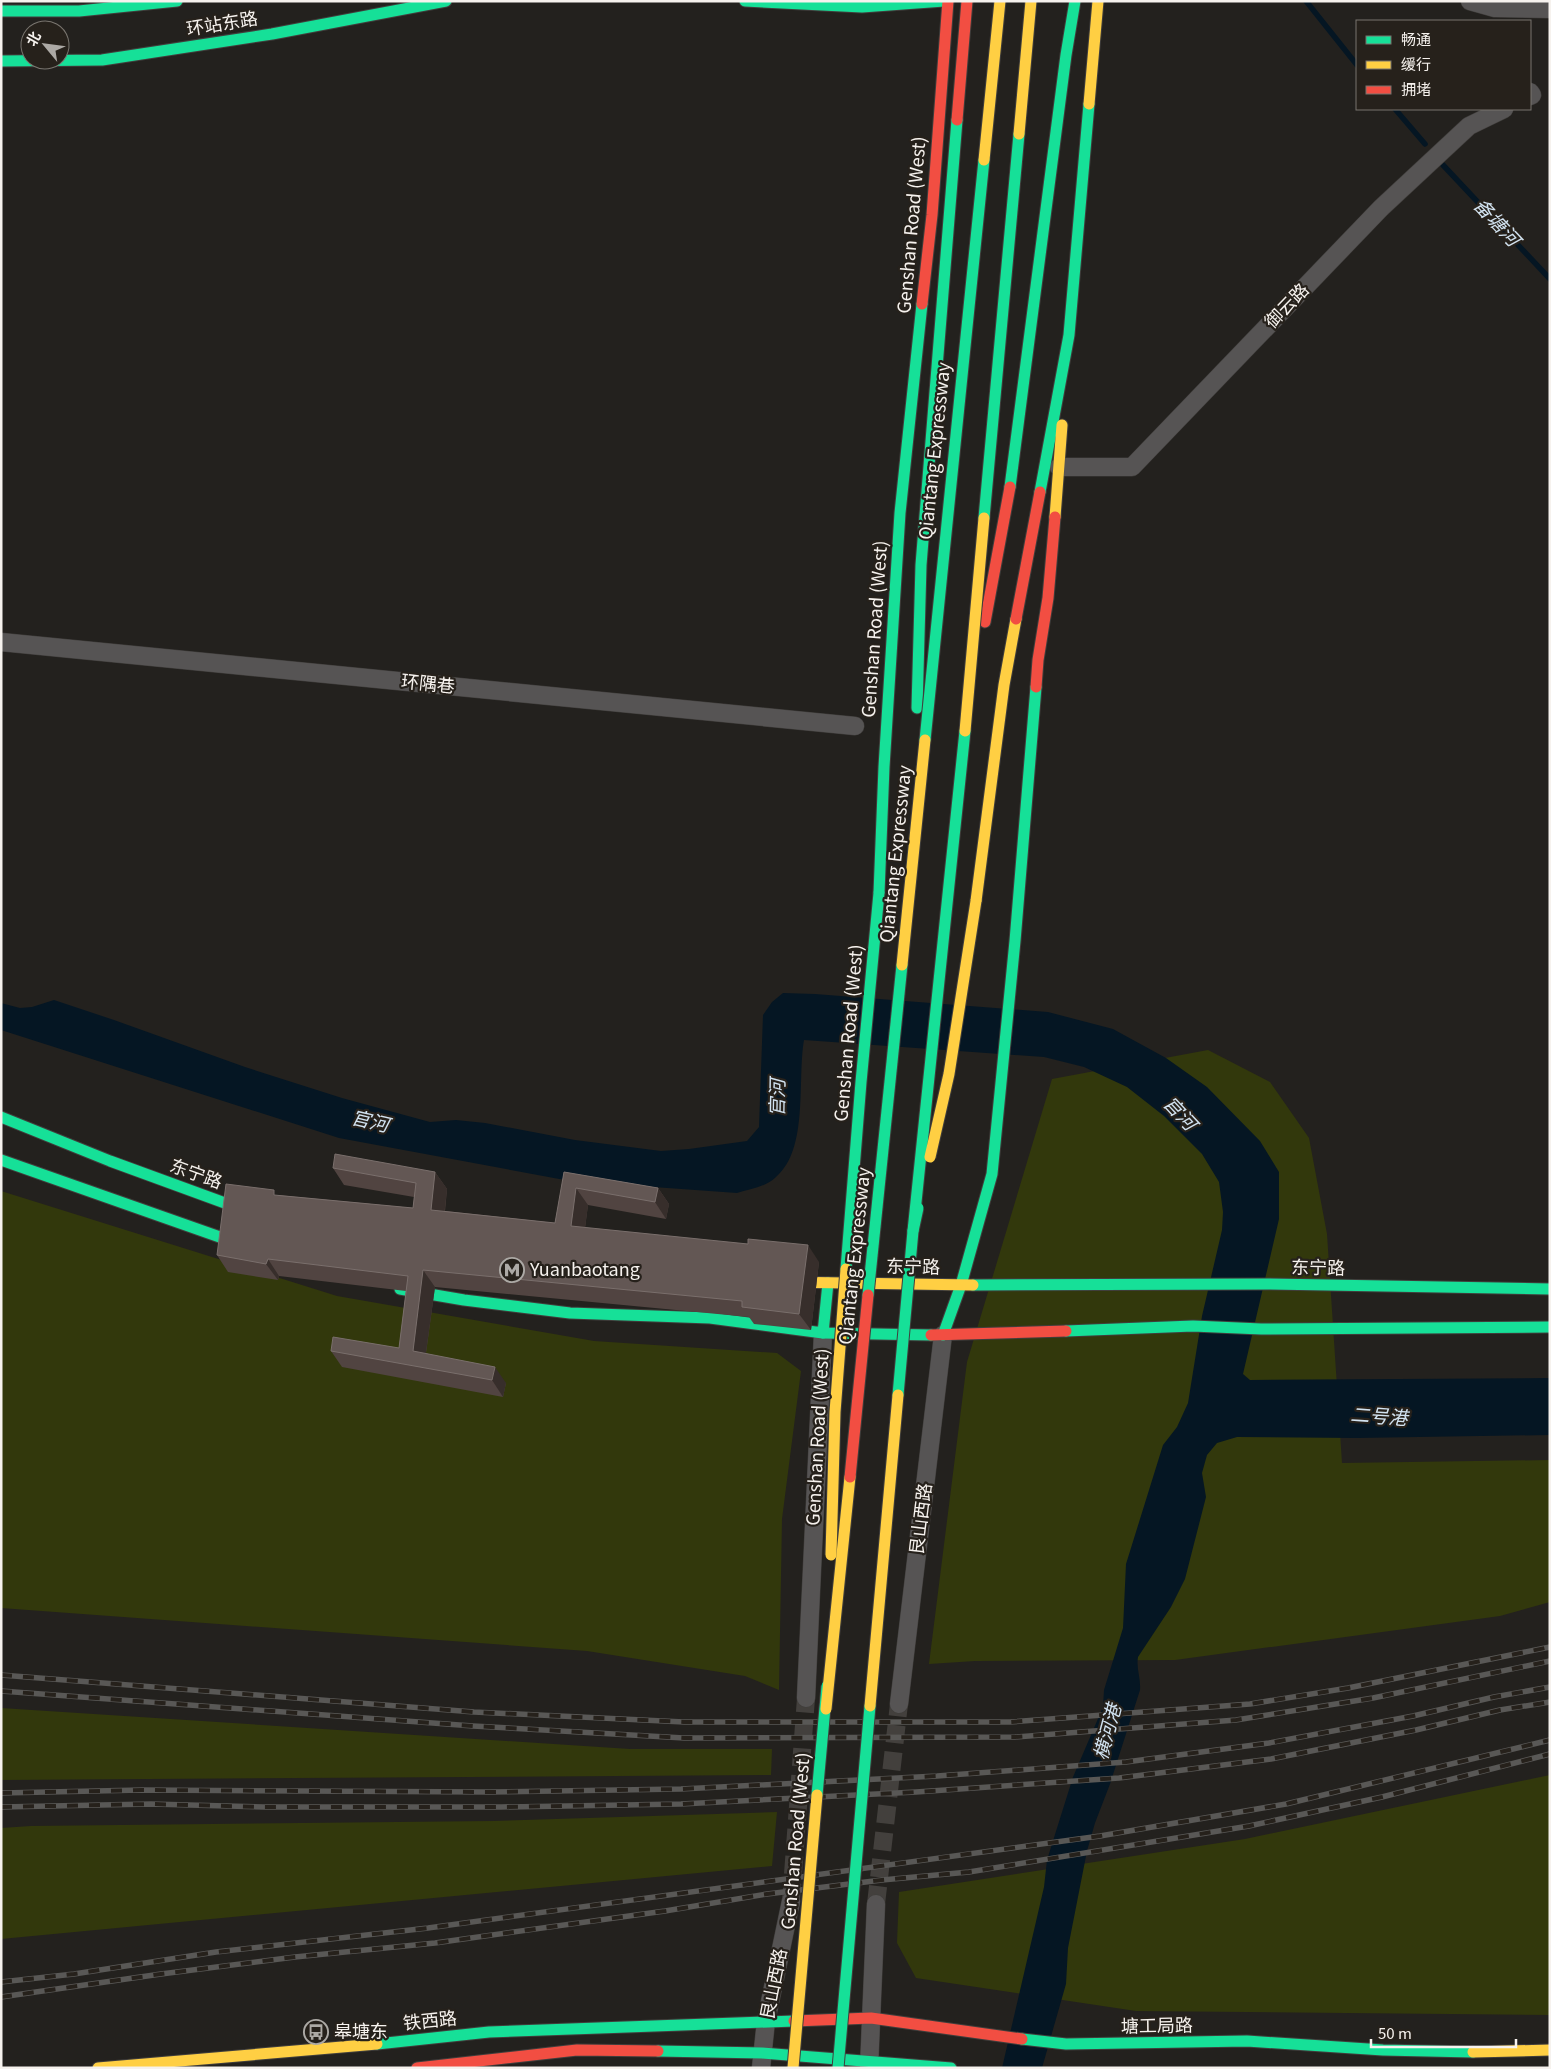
<svg xmlns="http://www.w3.org/2000/svg" width="1551" height="2069" font-family="Georgia,'Noto Sans SC',serif">
<style>
.green{fill:#32380c}
.water{fill:#051623}
.lines{fill:none;stroke-linecap:round;stroke-linejoin:round}
.stream{stroke:#051623;stroke-width:5.5}
.street-tunnel{stroke:#43403d;stroke-width:18;stroke-dasharray:18 9;stroke-linecap:butt}
.street-casing{stroke:#403e3c;stroke-width:19}
.fast-casing{stroke:#403e3c;stroke-width:13}
.slow-casing{stroke:#403e3c;stroke-width:13}
.jam-casing{stroke:#403e3c;stroke-width:13}
.street{stroke:#565454;stroke-width:18}
.fast{stroke:#16e098;stroke-width:11}
.slow{stroke:#ffcf43;stroke-width:11}
.jam{stroke:#f24e42;stroke-width:11}
.rail-casing{stroke:#595856;stroke-width:5.5}
.rail{stroke:#26211b;stroke-width:4;stroke-dasharray:11;stroke-linecap:butt}
.fast-bridge-casing{stroke:#403e3c;stroke-width:13;stroke-linecap:butt}
.slow-bridge-casing{stroke:#403e3c;stroke-width:13;stroke-linecap:butt}
.jam-bridge-casing{stroke:#403e3c;stroke-width:13;stroke-linecap:butt}
.fast-bridge{stroke:#16e098;stroke-width:11}
.slow-bridge{stroke:#ffcf43;stroke-width:11}
.jam-bridge{stroke:#f24e42;stroke-width:11}
.wall{fill:#514441}
.shaded-wall{fill:#372e2b}
.building{fill:#635754;stroke:#7a6f6c}
.labels{text-anchor:middle;stroke-width:4.5;stroke-linejoin:round;paint-order:stroke}
.street-label{font-size:18px;fill:#f6f2ee;stroke:#26211b}
.poi-label{font-size:18px;fill:#f6f2ee;stroke:#26211b;text-anchor:start}
.water-label{font-size:19px;font-style:italic;fill:#d2e3f1;stroke:#26211b}
</style>
<rect width="100%" height="100%" fill="#23211e"/>
<!-- green -->
<g class="green">
<path d="M 1208,1050 L 1270,1082 L 1309,1138 L 1327,1234 L 1342,1463 L 1550,1460 L 1550,1602 L 1500,1616 L 1175,1660 L 975,1661 L 929,1664 L 967,1362 L 1052,1079 Z"/>
<path d="M 1,1191 L 337,1296 L 594,1341 L 777,1353 L 801,1371 L 782,1519 L 779,1690 L 745,1676 L 587,1651 L 1,1608 Z"/>
<path d="M 1,1708 L 630,1749 L 772,1749 L 771,1775 L 1,1780 Z"/>
<path d="M 1550,1775 L 1550,2015 L 1136,2011 L 916,1978 L 897,1943 L 899,1892 L 1245,1839 Z"/>
<path d="M 777,1812 L 772,1866 L 1,1939 L 1,1828 L 31,1826 L 493,1821 Z"/>
</g>
<!-- water -->
<path class="water" d="M 783,993 L 815,994 L 1048,1012 L 1113,1029 L 1166,1058 L 1207,1087 L 1260,1141 L 1279,1172 L 1279,1219 L 1243,1374 L 1250,1380 L 1550,1378 L 1550,1435 L 1357,1438 L 1237,1437 L 1217,1443 L 1207,1455 L 1202,1473 L 1206,1497 L 1185,1579 L 1171,1607 L 1138,1657 C 1136,1669 1141,1678 1140,1690 L 1110,1784 L 1095,1823 L 1087,1851 L 1068,1948 L 1066,1984 L 1042,2068 L 1002,2068 L 1044,1887 L 1047,1860 L 1073,1777 L 1103,1707 L 1104,1690 L 1123,1628 L 1126,1564 L 1163,1445 L 1177,1427 L 1188,1403 L 1202,1316 L 1222,1230 L 1223,1212 L 1219,1182 L 1202,1154 L 1164,1116 L 1127,1087 L 1084,1067 L 1044,1057 L 804,1040 C 797,1080 809,1149 776,1177 C 766,1187 750,1189 737,1193 L 570,1181 L 339,1138 L 1,1030 L 1,1003 L 20,1008 L 32,1007 L 54,1000 L 114,1020 L 245,1067 L 342,1098 L 430,1122 L 456,1120 L 485,1123 L 575,1140 L 661,1151 L 689,1149 L 747,1141 L 759,1127 L 763,1015 L 772,1002 Z"/>
<g class="lines">
<!-- stream -->
<g class="stream">
<path d="M 1306,1 L 1357,65"/>
<path d="M 1395,109 L 1425,144"/>
<path d="M 1443,165 L 1550,279"/>
</g>
<!-- street-tunnel -->
<g class="street-tunnel">
<path d="M 791,1901 L 806,1698"/>
<path d="M 876,1904 L 899,1704"/>
</g>
<defs>
<g id="street">
<path d="M 1470,1 L 1495,8 L 1550,9"/>
<path d="M 1530,92 L 1532,95 L 1530,96"/>
<path d="M 1059,467 L 1132,467 L 1381,208 L 1469,126 L 1504,109"/>
<path d="M 1,642 L 855,726"/>
<path d="M 806,1698 L 823,1333"/>
<path d="M 899,1704 L 943,1335"/>
<path d="M 761,2068 L 766,2021 L 791,1901"/>
<path d="M 869,2068 L 876,1904"/>
</g>
<g id="fast">
<path d="M 745,1 L 862,7 L 944,1"/>
<path d="M 1,11 L 79,11 L 177,1"/>
<path d="M 1,61 L 102,60 L 272,34 L 446,1"/>
<path d="M 1010,487 L 1066,55 L 1075,1"/>
<path d="M 1040,492 L 1069,335 L 1089,104"/>
<path d="M 917,708 L 921,565 L 957,120"/>
<path d="M 879,893 L 884,767 L 900,513 L 922,304"/>
<path d="M 1,1117 L 110,1161 L 255,1214"/>
<path d="M 1,1160 L 251,1248"/>
<path d="M 973,1285 L 1270,1284 L 1550,1289"/>
<path d="M 400,1289 L 464,1300 L 570,1313 L 710,1318 L 823,1333 L 931,1335"/>
<path d="M 1066,1331 L 1193,1326 L 1261,1329 L 1550,1327"/>
<path d="M 823,1333 L 828,1283"/>
<path d="M 943,1335 L 961,1285 L 992,1174 L 1015,941 L 1036,687"/>
<path d="M 1022,2039 L 1066,2044 L 1247,2041 L 1383,2050 L 1473,2052"/>
<path d="M 377,2044 L 489,2032 L 794,2021"/>
<path d="M 658,2051 L 762,2053 L 951,2068"/>
</g>
<g id="slow">
<path d="M 1089,104 L 1098,1"/>
<path d="M 1055,517 L 1062,425"/>
<path d="M 976,901 L 1004,685 L 1016,619"/>
<path d="M 782,1282 L 973,1285"/>
<path d="M 1473,2052 L 1550,2050"/>
<path d="M 98,2068 L 377,2044"/>
</g>
<g id="jam">
<path d="M 957,120 L 967,1"/>
<path d="M 922,304 L 932,215 L 948,1"/>
<path d="M 1016,619 L 1040,492"/>
<path d="M 985,622 L 1010,487"/>
<path d="M 1036,687 L 1038,660 L 1048,598 L 1055,517"/>
<path d="M 931,1335 L 1066,1331"/>
<path d="M 794,2021 L 871,2018 L 1022,2039"/>
<path d="M 417,2068 L 577,2050 L 658,2051"/>
</g>
</defs>
<!-- street casing -->
<use href="#street" class="street-casing"/>
<!-- fast casing -->
<use href="#fast" class="fast-casing"/>
<!-- slow casing -->
<use href="#slow" class="slow-casing"/>
<!-- jam casing -->
<use href="#jam" class="jam-casing"/>
<!-- street -->
<use href="#street" class="street"/>
<!-- fast -->
<use href="#fast" class="fast"/>
<!-- slow -->
<use href="#slow" class="slow"/>
<!-- jam -->
<use href="#jam" class="jam"/>
<defs>
<g id="rail">
<path d="M 1,1675 L 474,1712 L 684,1722 L 1010,1722 L 1250,1704 L 1348,1688 L 1550,1647"/>
<path d="M 1,1691 L 473,1726 L 684,1738 L 1015,1737 L 1236,1720 L 1373,1698 L 1550,1661"/>
<path d="M 1,1793 L 142,1790 L 489,1792 L 681,1789 L 937,1776 L 1126,1762 L 1269,1743 L 1413,1716 L 1494,1697 L 1550,1687"/>
<path d="M 1,1807 L 151,1804 L 264,1807 L 501,1807 L 681,1804 L 916,1792 L 1119,1778 L 1271,1759 L 1416,1730 L 1500,1710 L 1550,1702"/>
<path d="M 1,1982 L 74,1974 L 216,1952 L 428,1928 L 1100,1836 L 1286,1804 L 1550,1740"/>
<path d="M 1,1997 L 161,1974 L 295,1957 L 435,1943 L 665,1911 L 767,1894 L 882,1880 L 969,1872 L 1249,1826 L 1382,1797 L 1550,1754"/>
</g>
</defs>
<!-- rail casing -->
<use href="#rail" class="rail-casing"/>
<!-- rail -->
<use href="#rail" class="rail"/>
<defs>
<g id="fast-bridge">
<path d="M 984,518 L 1019,134"/>
<path d="M 925,740 L 984,160"/>
<path d="M 913,1231 L 965,731"/>
<path d="M 846,1269 L 861,1082 L 879,893"/>
<path d="M 868,1295 L 902,965"/>
<path d="M 898,1395 L 913,1231 L 918,1208"/>
<path d="M 817,1795 L 827,1686"/>
<path d="M 838,2068 L 870,1706"/>
</g>
<g id="slow-bridge">
<path d="M 1019,134 L 1031,1"/>
<path d="M 984,160 L 1000,1"/>
<path d="M 965,731 L 984,518"/>
<path d="M 902,965 L 925,740"/>
<path d="M 930,1157 L 949,1074 L 976,901"/>
<path d="M 831,1555 L 835,1412 L 846,1269"/>
<path d="M 870,1706 L 898,1395"/>
<path d="M 826,1709 L 850,1477"/>
<path d="M 793,2068 L 817,1795"/>
</g>
<path id="jam-bridge" d="M 850,1477 L 868,1295"/>
</defs>
<!-- fast-bridge casing -->
<use href="#fast-bridge" class="fast-bridge-casing"/>
<!-- slow-bridge casing -->
<use href="#slow-bridge" class="slow-bridge-casing"/>
<!-- jam-bridge casing -->
<use href="#jam-bridge" class="jam-bridge-casing"/>
<!-- fast-bridge -->
<use href="#fast-bridge" class="fast-bridge"/>
<!-- slow-bridge -->
<use href="#slow-bridge" class="slow-bridge"/>
<!-- jam-bridge -->
<use href="#jam-bridge" class="jam-bridge"/>
</g>
<!-- wall -->
<path class="wall" d="M 333,1168 L 435,1172 L 447,1189 L 445,1211 L 555,1223 L 564,1172 L 658,1188 L 669,1204 L 666,1219 L 588,1205 L 585,1228 L 819,1262 L 811,1330 L 754,1324 L 749,1317 L 435,1287 L 426,1353 L 506,1383 L 503,1397 L 342,1367 L 331,1351 L 399,1348 L 406,1291 L 279,1276 L 278,1280 L 228,1272 L 217,1255 L 278,1195 L 413,1208 L 414,1197 L 344,1185 Z"/>
<!-- shaded-wall -->
<g class="shaded-wall">
<path d="M 435,1172 L 447,1189 L 443,1226 L 431,1210 Z"/>
<path d="M 576,1188 L 588,1205 L 583,1243 L 571,1226 Z"/>
<path d="M 658,1188 L 669,1204 L 666,1219 L 655,1202 Z"/>
<path d="M 808,1245 L 819,1262 L 811,1330 L 799,1314 Z"/>
<path d="M 268,1259 L 279,1276 L 278,1280 L 266,1264 Z"/>
<path d="M 423,1270 L 435,1287 L 424,1367 L 413,1351 Z"/>
<path d="M 495,1367 L 506,1383 L 503,1397 L 492,1380 Z"/>
</g>
<!-- building -->
<path class="building" d="M 335,1154 L 435,1172 L 431,1210 L 555,1223 L 564,1172 L 658,1188 L 655,1202 L 576,1188 L 571,1226 L 748,1244 L 748,1239 L 808,1245 L 799,1314 L 742,1307 L 742,1301 L 423,1270 L 413,1351 L 495,1367 L 492,1380 L 331,1351 L 333,1337 L 399,1348 L 408,1276 L 268,1259 L 266,1264 L 217,1255 L 226,1184 L 274,1190 L 274,1195 L 413,1208 L 416,1183 L 333,1168 Z"/>
<!-- icons -->
<defs>
<symbol id="metro-ring" viewBox="-11 -11 22 22"><circle r="9.5" fill="#26211b" stroke="#aca9a5" stroke-width="1.5"/><path d="M-5.5 5V-5H-3L0 0L3-5H5.5V5H3V-.5L0 4L-3-.5V5Z" fill="#aca9a5"/></symbol>
<symbol id="bus-ring" viewBox="-11 -11 22 22"><circle r="9.5" fill="#26211b" stroke="#aca9a5" stroke-width="1.5"/><path d="M-5-6H5V4H4V6H2V4H-2V6H-4V4H-5ZM-3.5-4V0h7V-4ZM-3.5 1.2v1.5H-2V1.2ZM2 1.2v1.5H3.5V1.2Z" fill="#aca9a5"/></symbol>
</defs>
<g fill-rule="evenodd">
<use href="#metro-ring" x="498" y="1256" width="28" height="28"/>
<use href="#bus-ring" x="302" y="2018" width="28" height="28"/>
</g>
<g class="labels">
<!-- street labels -->
<g class="street-label">
<text transform="translate(222 24) rotate(-9)" y="6">环站东路</text>
<text transform="translate(912 225) rotate(-85)" y="6">Genshan Road (West)</text>
<text transform="translate(1287 306) rotate(-46)" y="6">御云路</text>
<text transform="translate(935 451) rotate(-84)" y="6">Qiantang Expressway</text>
<text transform="translate(875 629) rotate(-86)" y="6">Genshan Road (West)</text>
<text transform="translate(428 684) rotate(6)" y="6">环隅巷</text>
<text transform="translate(896 854) rotate(-84)" y="6">Qiantang Expressway</text>
<text transform="translate(849 1033) rotate(-85)" y="6">Genshan Road (West)</text>
<text transform="translate(196 1174) rotate(20)" y="6">东宁路</text>
<text transform="translate(855 1256) rotate(-84)" y="6">Qiantang Expressway</text>
<text transform="translate(913 1267) rotate(1)" y="6">东宁路</text>
<text transform="translate(1318 1268) rotate(1)" y="6">东宁路</text>
<text transform="translate(818 1437) rotate(-87)" y="6">Genshan Road (West)</text>
<text transform="translate(921 1519) rotate(-83)" y="6">艮山西路</text>
<text transform="translate(796 1841) rotate(-85)" y="6">Genshan Road (West)</text>
<text transform="translate(774 1984) rotate(-79)" y="6">艮山西路</text>
<text transform="translate(430 2021) rotate(-6)" y="6">铁西路</text>
<text transform="translate(1157 2026) rotate(-1)" y="6">塘工局路</text>
</g>
<!-- poi labels -->
<g class="poi-label">
<text x="530" y="1276">Yuanbaotang</text>
<text x="334" y="2038">皋塘东</text>
</g>
<!-- water labels -->
<g class="water-label">
<text transform="translate(1497 222) rotate(47)" y="7">备塘河</text>
<text transform="translate(777 1098) rotate(-89)" y="7">官河</text>
<text transform="translate(1180 1113) rotate(47)" y="7">官河</text>
<text transform="translate(370 1121) rotate(13)" y="7">官河</text>
<text transform="translate(1379 1416) rotate(4)" y="7">二号港</text>
<text transform="translate(1107 1732) rotate(-75)" y="7">横河港</text>
</g>
</g>
<!-- border -->
<rect width="1551" height="2069" fill="none" stroke="#f6f2ee" stroke-width="5"/>
<!-- legend -->
<rect x="1356" y="20" width="175" height="90" fill="#26211b" stroke="#79756f"/>
<rect x="1366" y="36" width="25" height="8" fill="#16e098" stroke="#79756f"/>
<text x="1401" y="45" font-size="15" fill="#f6f2ee">畅通</text>
<rect x="1366" y="61" width="25" height="8" fill="#ffcf43" stroke="#79756f"/>
<text x="1401" y="70" font-size="15" fill="#f6f2ee">缓行</text>
<rect x="1366" y="86" width="25" height="8" fill="#f24e42" stroke="#79756f"/>
<text x="1401" y="95" font-size="15" fill="#f6f2ee">拥堵</text>
<!-- north arrow -->
<g transform="translate(45 45) rotate(299)"><circle r="24" fill="#26211b" stroke="#79756f"/>
<path d="M0-4L9 19L0 12L-9 19Z" fill="#aca9a5"/>
<text y="-8" font-size="14" font-weight="bold" text-anchor="middle" fill="#f6f2ee">北</text>
</g>
<!-- scale -->
<path d="M1371 2039v8h145v-8" fill="none" stroke="#f6f2ee" stroke-width="2.5"/>
<text x="1378" y="2039" font-size="15" fill="#f6f2ee" stroke="#26211b" stroke-width="4" paint-order="stroke">50 m</text>
</svg>
